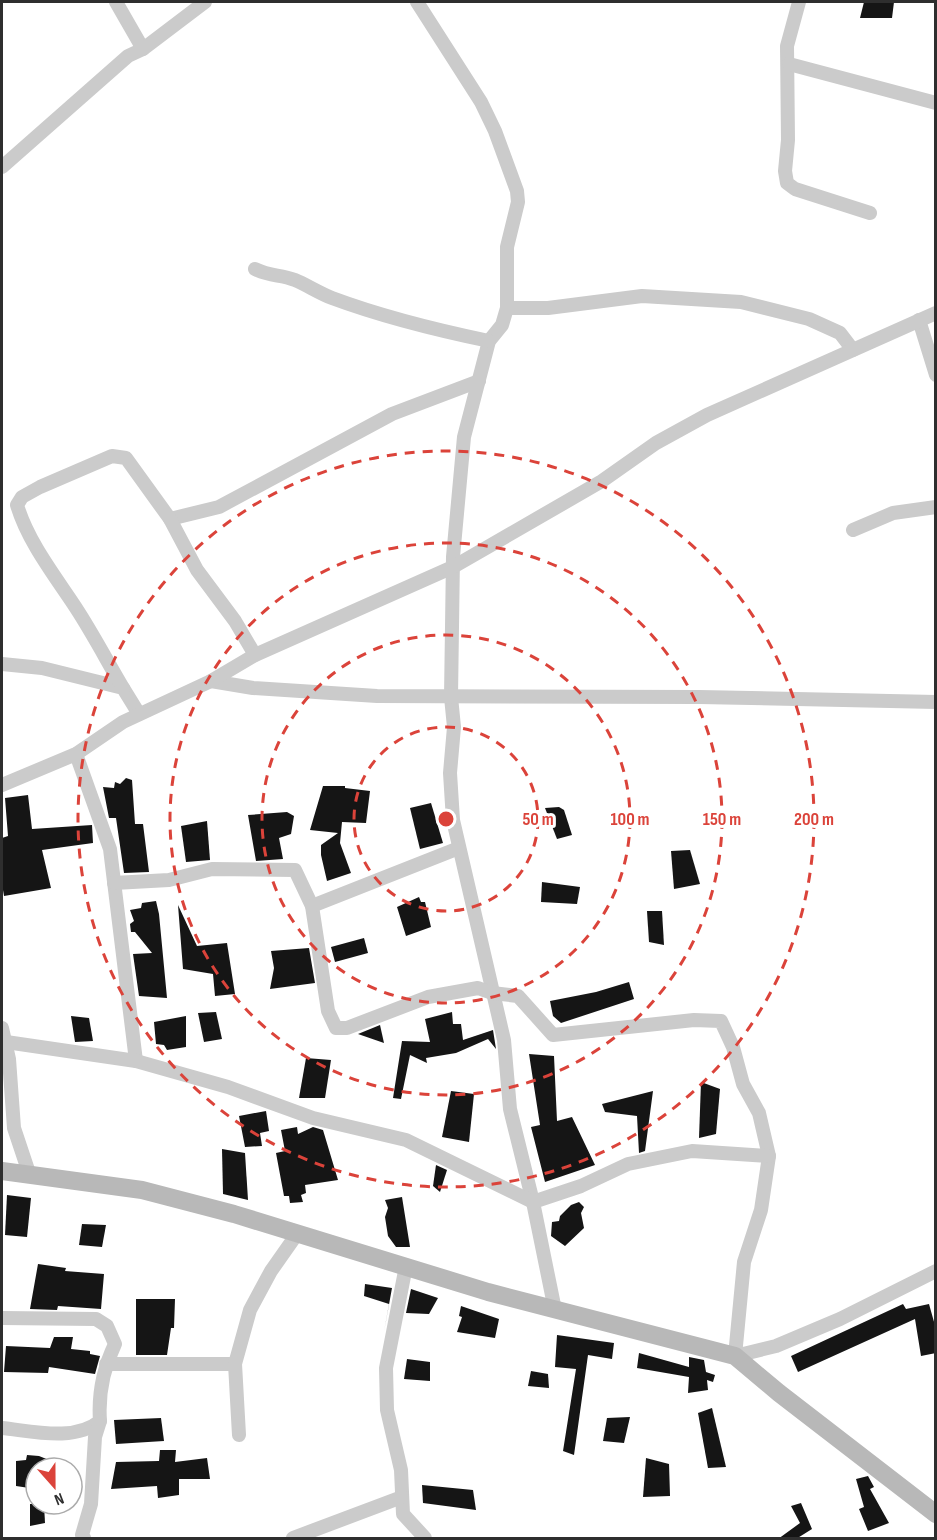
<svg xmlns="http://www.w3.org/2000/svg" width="937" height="1540" font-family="'Sofia Sans Condensed',sans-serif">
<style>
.building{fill:#151515}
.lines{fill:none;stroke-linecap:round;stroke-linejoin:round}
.street{stroke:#cbcbcb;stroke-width:14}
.secondary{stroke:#b8b8b8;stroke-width:18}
.ring{fill:none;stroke:#db433a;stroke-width:3;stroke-dasharray:10 8}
.centre{fill:#db433a;stroke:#fff;stroke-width:3}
.ring-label{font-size:18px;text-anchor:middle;font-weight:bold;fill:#db433a;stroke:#fff;stroke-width:6;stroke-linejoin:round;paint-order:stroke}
</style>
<rect width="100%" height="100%" fill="#fff"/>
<!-- building -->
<g class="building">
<path d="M 864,2 L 894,2 L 892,18 L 860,18 Z"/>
<path d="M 126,778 L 132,780 L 135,824 L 143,824 L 149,872 L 124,873 L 116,818 L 109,818 L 103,787 L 114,788 L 115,782 L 120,784 Z"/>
<path d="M 323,786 L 345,786 L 345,788 L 370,791 L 366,823 L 342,822 L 340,843 L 351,873 L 327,881 L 321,855 L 321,845 L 338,833 L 310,830 Z"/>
<path d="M 28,795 L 32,829 L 92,825 L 93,843 L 42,850 L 51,888 L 4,896 L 2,884 L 2,838 L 8,836 L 5,798 Z"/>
<path d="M 431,803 L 443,843 L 420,849 L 410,808 Z"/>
<path d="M 559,807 L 564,810 L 572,835 L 557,839 L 545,808 Z"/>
<path d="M 287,812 L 294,816 L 291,834 L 279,838 L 283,859 L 256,861 L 248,815 Z"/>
<path d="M 207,821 L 210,860 L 186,862 L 181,826 Z"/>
<path d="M 690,850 L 700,884 L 674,889 L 671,851 Z"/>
<path d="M 542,882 L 580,887 L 577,904 L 541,902 Z"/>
<path d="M 419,897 L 421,902 L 425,902 L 431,927 L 406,936 L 397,907 Z"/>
<path d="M 156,901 L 159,914 L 167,998 L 139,996 L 133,954 L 152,953 L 135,932 L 131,932 L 130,924 L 134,921 L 130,910 L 141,908 L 142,903 Z"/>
<path d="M 178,905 L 197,946 L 227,943 L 235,994 L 215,996 L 213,974 L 183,969 Z"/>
<path d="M 647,911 L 662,911 L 664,945 L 649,942 Z"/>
<path d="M 364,938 L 368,953 L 335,962 L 331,947 Z"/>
<path d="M 309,948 L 315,983 L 270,989 L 274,968 L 271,951 Z"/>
<path d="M 629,982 L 634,999 L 561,1023 L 553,1016 L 550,1001 L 596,992 Z"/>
<path d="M 216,1012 L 222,1039 L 204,1042 L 198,1013 Z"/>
<path d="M 452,1012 L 453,1024 L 461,1024 L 463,1040 L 493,1030 L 496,1049 L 488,1039 L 456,1053 L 426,1058 L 427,1063 L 410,1055 L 401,1099 L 393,1098 L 402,1041 L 430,1042 L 425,1019 Z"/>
<path d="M 71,1016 L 89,1018 L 93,1041 L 75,1042 Z"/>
<path d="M 186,1016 L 186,1047 L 167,1050 L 164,1045 L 156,1044 L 154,1022 Z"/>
<path d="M 380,1025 L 384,1043 L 358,1034 Z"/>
<path d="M 529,1054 L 554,1056 L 557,1121 L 572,1117 L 595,1165 L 545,1182 L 531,1127 L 540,1125 Z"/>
<path d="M 306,1058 L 331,1060 L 325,1098 L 299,1098 Z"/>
<path d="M 701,1082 L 720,1089 L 716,1134 L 699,1138 Z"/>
<path d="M 451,1091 L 474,1094 L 469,1142 L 442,1137 Z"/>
<path d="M 653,1091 L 645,1151 L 639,1153 L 637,1116 L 605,1112 L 602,1104 Z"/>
<path d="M 266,1111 L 269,1131 L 260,1133 L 262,1146 L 245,1147 L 239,1116 Z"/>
<path d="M 297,1127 L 298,1134 L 313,1127 L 323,1130 L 338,1180 L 305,1185 L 306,1193 L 301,1195 L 303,1202 L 290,1203 L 289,1196 L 284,1196 L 276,1153 L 285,1151 L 281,1130 Z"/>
<path d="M 222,1149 L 245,1153 L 248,1200 L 223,1194 Z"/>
<path d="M 436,1165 L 447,1170 L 440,1192 L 433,1186 Z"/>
<path d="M 7,1195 L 31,1198 L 27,1237 L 5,1235 Z"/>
<path d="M 402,1197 L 410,1247 L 396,1247 L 388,1236 L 385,1217 L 388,1208 L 385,1200 Z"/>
<path d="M 579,1202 L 584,1207 L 581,1213 L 584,1228 L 565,1246 L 551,1236 L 552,1222 L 559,1221 L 560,1216 L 571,1205 Z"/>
<path d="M 82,1224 L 106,1225 L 102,1247 L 79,1245 Z"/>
<path d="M 38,1264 L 66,1268 L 65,1271 L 104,1274 L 101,1309 L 58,1306 L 57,1310 L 30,1309 Z"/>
<path d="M 365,1284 L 392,1288 L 384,1332 L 389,1304 L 364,1296 Z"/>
<path d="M 411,1289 L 438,1298 L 429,1314 L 406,1313 Z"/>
<path d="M 136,1299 L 175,1299 L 174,1328 L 171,1328 L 167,1355 L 136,1355 Z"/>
<path d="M 903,1304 L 906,1309 L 929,1304 L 936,1329 L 936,1353 L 921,1356 L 915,1319 L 798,1372 L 791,1356 Z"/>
<path d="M 461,1306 L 499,1319 L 495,1338 L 457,1332 L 462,1317 L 459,1316 Z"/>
<path d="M 557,1335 L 614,1343 L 612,1359 L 588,1355 L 574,1455 L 563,1451 L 576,1369 L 555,1367 Z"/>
<path d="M 54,1337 L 73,1337 L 71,1349 L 90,1351 L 90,1354 L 100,1356 L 95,1374 L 49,1367 L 48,1373 L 4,1372 L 6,1346 L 50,1348 Z"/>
<path d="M 639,1353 L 689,1367 L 689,1357 L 704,1360 L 706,1372 L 715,1375 L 713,1382 L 707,1380 L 708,1390 L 688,1393 L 689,1377 L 637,1368 Z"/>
<path d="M 407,1359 L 430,1362 L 430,1381 L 404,1379 Z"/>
<path d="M 531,1371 L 548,1374 L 549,1388 L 528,1386 Z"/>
<path d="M 712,1408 L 726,1467 L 708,1468 L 698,1413 Z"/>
<path d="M 630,1417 L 624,1443 L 603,1441 L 607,1418 Z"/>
<path d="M 161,1418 L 164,1441 L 116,1444 L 114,1420 Z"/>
<path d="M 160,1450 L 176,1450 L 175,1462 L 207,1458 L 210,1479 L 179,1479 L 179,1495 L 158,1498 L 157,1486 L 111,1489 L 116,1462 L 159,1461 Z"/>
<path d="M 27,1455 L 39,1456 L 49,1460 L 49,1468 L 36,1468 L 36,1489 L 16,1486 L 16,1461 L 26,1460 Z"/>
<path d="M 646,1458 L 669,1464 L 670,1496 L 643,1497 Z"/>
<path d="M 868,1476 L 874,1487 L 870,1489 L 889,1523 L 868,1531 L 859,1509 L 864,1507 L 856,1479 Z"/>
<path d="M 422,1485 L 473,1490 L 476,1510 L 423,1503 Z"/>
<path d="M 801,1503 L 812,1529 L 796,1539 L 778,1539 L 800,1523 L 791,1506 Z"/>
<path d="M 30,1504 L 44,1504 L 45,1523 L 30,1526 Z"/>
</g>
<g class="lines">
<!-- street -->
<g class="street">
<path d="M 116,2 L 143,49"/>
<path d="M 417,2 L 481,102 L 495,131 L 517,191 L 518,202 L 507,247 L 507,308 L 502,325 L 489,341 L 464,437 L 453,557 L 451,697 L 454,727 L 450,773 L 453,820 L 504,1040 L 510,1109 L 533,1202 L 555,1310"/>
<path d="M 799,2 L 787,46 L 788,140 L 785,171 L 787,183 L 795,189 L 870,213"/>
<path d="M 789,64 L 936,103"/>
<path d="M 2,167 L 128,56 L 143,49 L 205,2"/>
<path d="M 255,269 C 271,277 280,274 295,280 C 307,285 319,293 332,298 C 383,317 436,330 489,341"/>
<path d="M 507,308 L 548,308 L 642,296 L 741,302 L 809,319 L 840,333 L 853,350"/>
<path d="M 919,320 L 936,375"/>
<path d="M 170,519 L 219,507 L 392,414 L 479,381"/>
<path d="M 853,530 L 893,513 L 936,507"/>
<path d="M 2,664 L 42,668 L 123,688 L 139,714"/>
<path d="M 211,681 L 253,688 L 377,696 L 699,697 L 936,702"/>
<path d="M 123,688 C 107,661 93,634 76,608 C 55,576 28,542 17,505 L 22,497 L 40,487 L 112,456 L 126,458 L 170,519 L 197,570 L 235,621 L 255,655"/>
<path d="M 76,754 L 110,849 L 136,1061"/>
<path d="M 2,785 L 76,754 L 123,722 L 211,681 L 255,655 L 453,567 L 602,481 L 656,443 L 707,415 L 936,313"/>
<path d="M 114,883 L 169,880 L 212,869 L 295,870 L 312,906 L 328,1011 L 336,1028 L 347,1028 L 428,997 L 478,988 L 492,993 L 518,996 L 553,1035 L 694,1020 L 721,1021 L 733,1047 L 743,1084 L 759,1113 L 769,1156 L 761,1210 L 744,1262 L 735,1356 L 776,1346 L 840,1319 L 936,1271"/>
<path d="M 312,906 L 459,848"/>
<path d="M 2,1028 L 9,1059 L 14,1128 L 29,1173"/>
<path d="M 6,1042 L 136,1061 L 228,1087 L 313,1118 L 406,1140 L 533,1202 L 581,1186 L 628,1164 L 692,1151 L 769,1156"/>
<path d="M 406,1266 L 386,1368 L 387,1410 L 401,1470 L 403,1514 L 425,1538"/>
<path d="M 2,1318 L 96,1319 L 107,1326 L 115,1344 C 103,1369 98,1393 100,1421 C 75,1442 32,1431 2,1428"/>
<path d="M 106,1364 L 235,1364"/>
<path d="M 239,1435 L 235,1364 L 250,1310 L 271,1271 L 297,1234"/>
<path d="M 84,1538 L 82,1535 L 91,1504 L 95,1437 L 100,1421"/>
<path d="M 293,1538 L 402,1497"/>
</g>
<!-- secondary -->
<path class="secondary" d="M 2,1171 L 142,1190 L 234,1214 L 488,1292 L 735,1356 L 779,1393 L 936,1514"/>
</g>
<!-- distance rings -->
<g class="ring">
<circle cx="446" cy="819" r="92"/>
<circle cx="446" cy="819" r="184"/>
<circle cx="446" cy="819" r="276"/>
<circle cx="446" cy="819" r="368"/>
</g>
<circle cx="446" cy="819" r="9" class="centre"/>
<g class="ring-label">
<text x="538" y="825">50 m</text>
<text x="630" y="825">100 m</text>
<text x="722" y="825">150 m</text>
<text x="814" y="825">200 m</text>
</g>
<!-- border -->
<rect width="937" height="1540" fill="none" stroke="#2e2e2e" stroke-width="6"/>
<!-- north arrow -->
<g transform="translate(54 1486) rotate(159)"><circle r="28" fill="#ffffff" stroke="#ababab" stroke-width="1.5"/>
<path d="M0-4.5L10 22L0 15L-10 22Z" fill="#db433a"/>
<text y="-9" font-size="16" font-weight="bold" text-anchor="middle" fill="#2e2e2e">N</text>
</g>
</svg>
